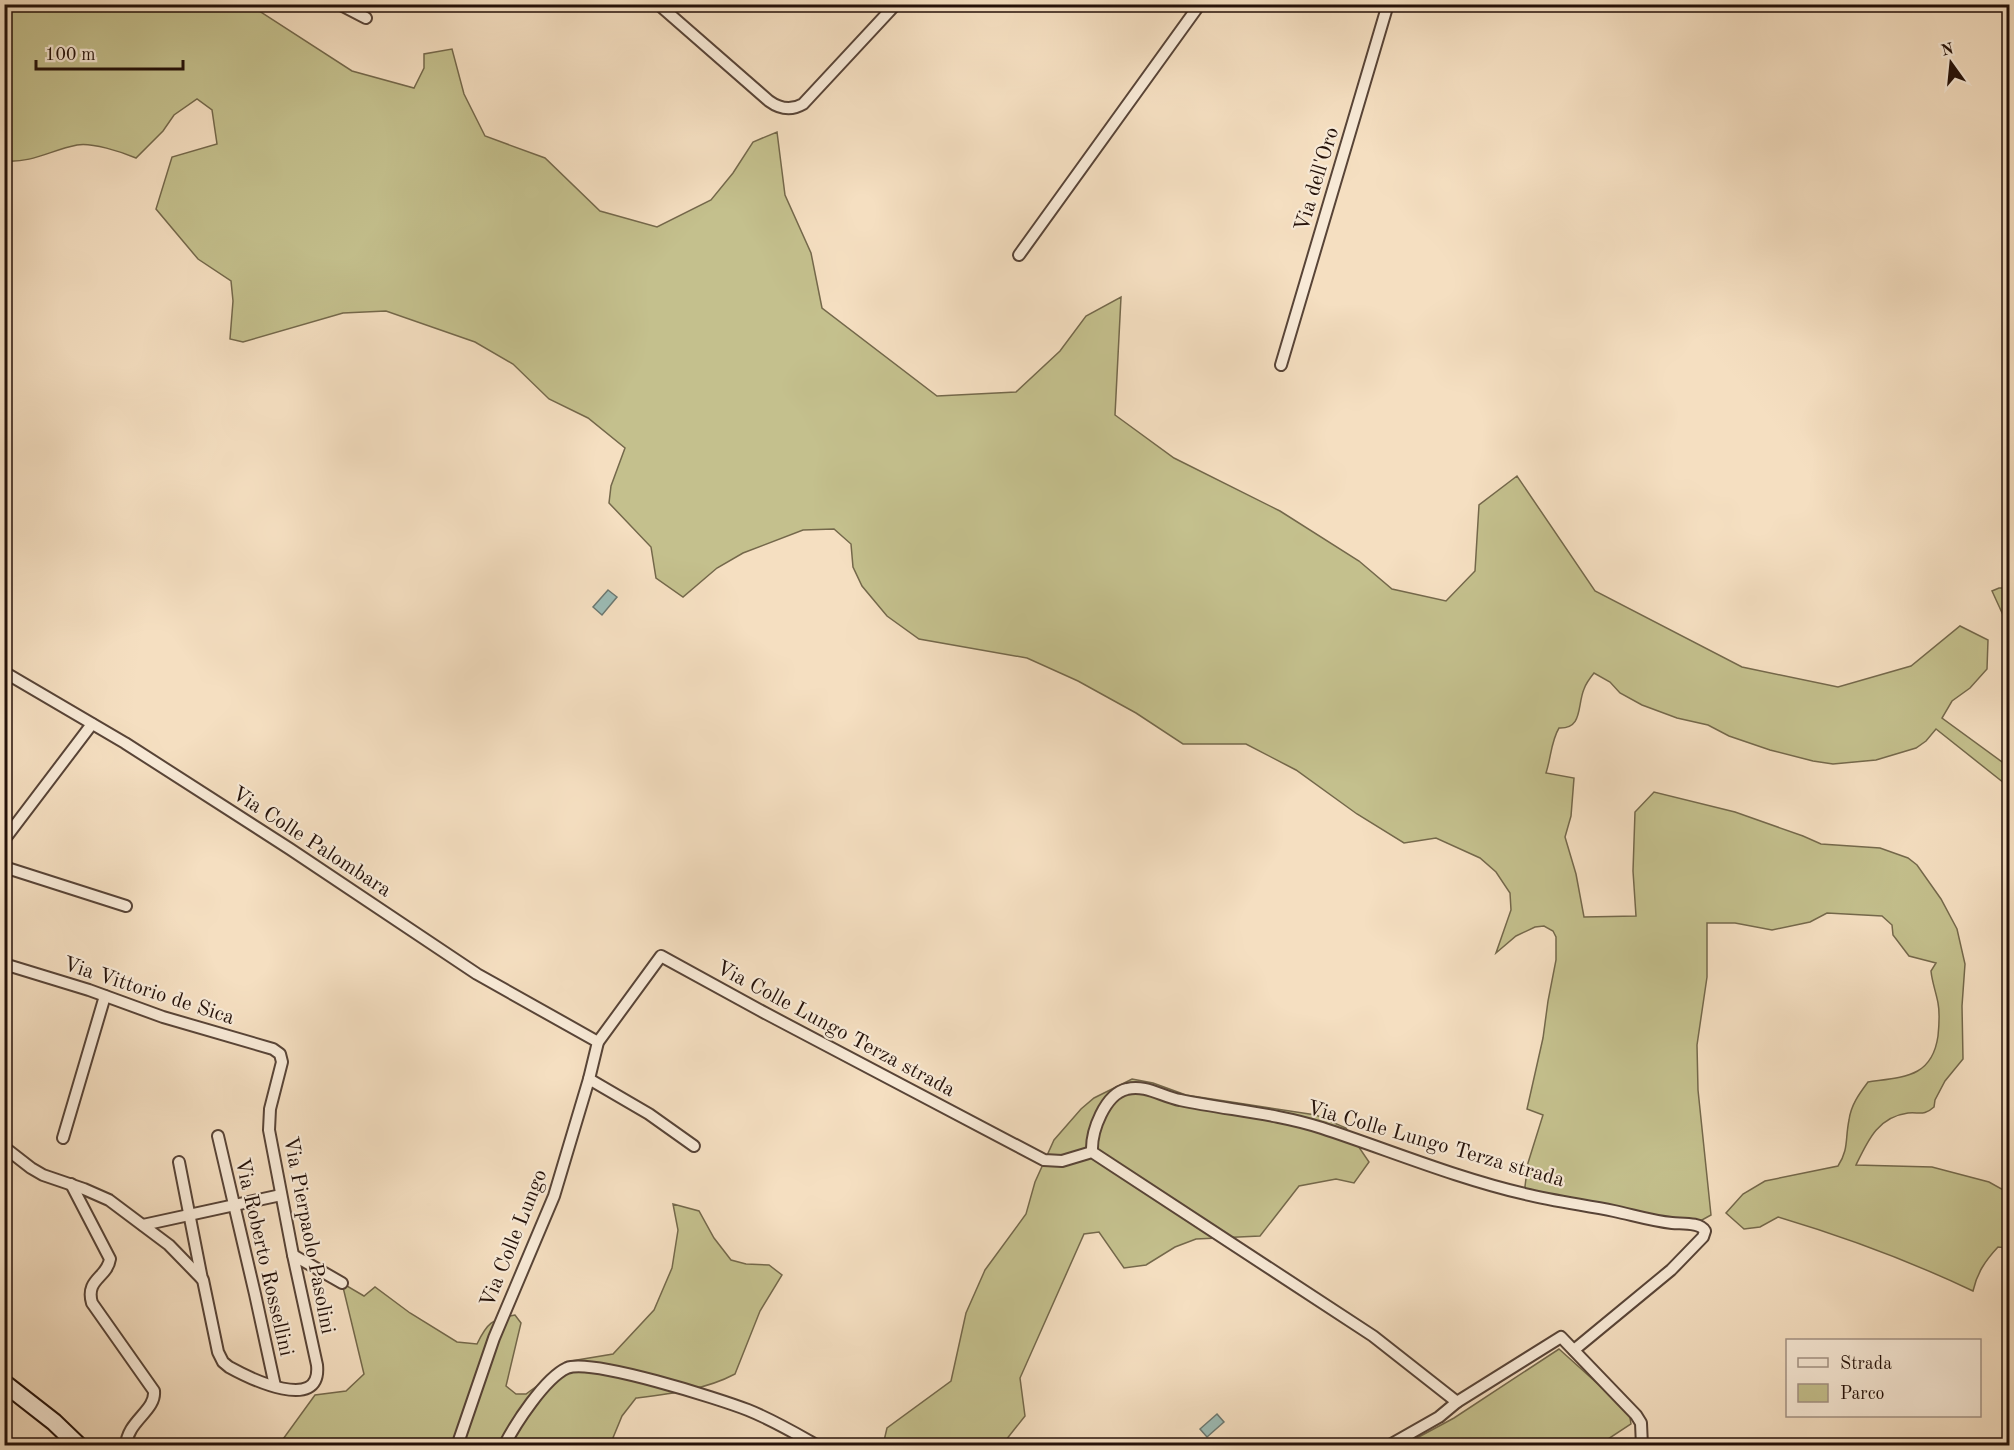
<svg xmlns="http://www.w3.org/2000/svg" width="2014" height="1450" font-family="'Old Standard TT',serif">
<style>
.green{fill:#c4c08d;stroke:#74684b;stroke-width:1.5}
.water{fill:#9cbcb6;stroke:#6c7871;stroke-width:1.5}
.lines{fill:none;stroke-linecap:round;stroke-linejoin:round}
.minor-casing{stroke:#584437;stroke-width:14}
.secondary-casing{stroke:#241109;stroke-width:20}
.minor{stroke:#f8ead7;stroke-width:10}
.secondary{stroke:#f8ead7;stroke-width:16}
.labels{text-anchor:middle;stroke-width:4.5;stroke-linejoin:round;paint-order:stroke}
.street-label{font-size:21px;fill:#241109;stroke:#f8ead7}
</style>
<rect width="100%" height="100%" fill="#f5dfc1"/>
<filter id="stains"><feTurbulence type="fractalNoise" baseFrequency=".00333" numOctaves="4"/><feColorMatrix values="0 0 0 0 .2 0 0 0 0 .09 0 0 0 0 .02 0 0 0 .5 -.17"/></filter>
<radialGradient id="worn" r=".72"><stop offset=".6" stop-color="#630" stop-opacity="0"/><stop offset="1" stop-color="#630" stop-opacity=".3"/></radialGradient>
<!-- green -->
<g class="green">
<path d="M 4,5 L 250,5 L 352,71 L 414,88 L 424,68 L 424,54 L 452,49 L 464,94 L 485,136 L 545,158 L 600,211 L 657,227 L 711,200 L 733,173 L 753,142 L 777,132 L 785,195 L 811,253 L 822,308 L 937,396 L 1016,392 L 1060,351 L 1086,316 L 1121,297 L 1115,415 L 1174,458 L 1280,511 L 1359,561 L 1392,589 L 1446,601 L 1475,571 L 1479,505 L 1517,476 L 1595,591 L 1742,667 L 1838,687 L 1911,666 L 1960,626 L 1988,640 L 1987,669 L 1970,688 L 1952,701 L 1942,718 L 2009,767 L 2009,787 L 1936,729 L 1926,741 L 1916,748 L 1876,760 L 1833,764 L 1813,761 L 1770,750 L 1729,736 L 1708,725 L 1677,718 L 1642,705 L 1620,693 L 1610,682 L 1594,673 C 1590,678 1586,683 1584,689 C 1577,706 1583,729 1559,728 C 1551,741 1551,758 1546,773 L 1574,778 L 1571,816 L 1565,837 L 1576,874 L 1584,917 L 1636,916 L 1633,871 L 1635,812 L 1654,792 L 1735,812 L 1803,836 L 1821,844 L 1880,848 L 1908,858 L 1917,865 L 1941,899 L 1957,929 L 1965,964 L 1962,1006 L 1963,1059 L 1945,1081 L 1935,1100 L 1934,1107 C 1924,1116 1920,1112 1908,1113 C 1878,1117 1868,1140 1856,1165 L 1932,1167 L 1989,1182 L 2005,1191 L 2009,1182 L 2009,1248 L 1998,1247 C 1985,1261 1977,1273 1973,1291 C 1910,1261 1845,1237 1778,1217 L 1760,1227 L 1744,1229 L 1726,1213 L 1743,1194 L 1765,1181 L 1838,1166 C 1849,1149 1845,1139 1849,1120 C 1851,1105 1859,1094 1868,1082 C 1903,1077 1932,1078 1938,1036 C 1939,1026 1940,1013 1938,1003 C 1936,992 1932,982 1931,971 L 1936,963 L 1909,956 L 1893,935 L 1892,925 L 1882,916 L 1827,913 L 1810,922 L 1772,930 L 1735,923 L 1707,923 L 1707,977 L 1697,1045 L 1698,1090 L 1711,1215 L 1693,1225 L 1524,1194 L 1528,1163 L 1543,1115 L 1527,1109 L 1543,1038 L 1548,1001 L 1556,960 L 1556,937 L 1553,931 L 1544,926 L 1535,927 L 1516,936 L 1496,953 L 1511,910 L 1510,893 L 1496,872 L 1480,858 L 1436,838 L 1404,843 L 1357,814 L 1296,770 L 1246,744 L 1183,744 L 1136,713 L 1078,681 L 1027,658 L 919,639 L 887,616 L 862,586 L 853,567 L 851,544 L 834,529 L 803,530 L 743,553 L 717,568 L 683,597 L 656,578 L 651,547 L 609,503 L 611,486 L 625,448 L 588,418 L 549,399 L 513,364 L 475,342 L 386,311 L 343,313 L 243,342 L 230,339 L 233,301 L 231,281 L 198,259 L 156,209 L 172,157 L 217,144 L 212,110 L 197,99 L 174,115 L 163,131 L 136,158 C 122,152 91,142 77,145 C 51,150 33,163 5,161 Z"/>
<path d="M 1999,588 L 2009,588 L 2009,628 L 1992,591 Z"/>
<path d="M 1132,1079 L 1153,1083 L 1186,1095 L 1316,1115 L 1346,1128 L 1369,1162 L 1354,1183 L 1336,1179 L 1299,1186 L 1260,1236 L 1196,1239 L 1175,1247 L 1146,1265 L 1124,1268 L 1099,1232 L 1084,1234 L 1020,1378 L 1025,1416 L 1002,1445 L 958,1441 L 945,1445 L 883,1445 L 887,1428 L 951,1381 L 966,1313 L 985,1270 L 1026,1214 L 1035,1182 L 1054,1140 L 1081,1109 L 1094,1098 Z"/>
<path d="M 673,1204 L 699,1211 L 714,1238 L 731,1260 L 746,1264 L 769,1265 L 782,1275 L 760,1311 L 735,1374 C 705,1390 669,1394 636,1398 L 622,1416 L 610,1445 L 278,1446 L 315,1395 L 346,1391 L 364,1374 L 342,1283 L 364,1296 L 375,1287 L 410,1313 L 457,1342 L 477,1344 C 487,1323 492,1319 515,1315 L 521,1323 L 506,1386 L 516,1394 L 526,1394 L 571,1361 L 613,1354 L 654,1310 L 672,1268 L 678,1230 Z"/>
<path d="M 1559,1349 L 1629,1412 L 1631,1424 L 1599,1445 L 1402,1446 L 1454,1418 Z"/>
</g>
<!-- water -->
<g class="water">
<path d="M 608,590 L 617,597 L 602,615 L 593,607 Z"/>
<path d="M 1217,1414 L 1224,1422 L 1207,1437 L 1200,1429 Z"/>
</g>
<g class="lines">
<defs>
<g id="minor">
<path d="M 339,4 L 366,18"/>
<path d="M 658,4 L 769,101 C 780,109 791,111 803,104 L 896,4"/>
<path d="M 1019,255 L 1200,4"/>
<path d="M 1281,365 L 1388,4"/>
<path d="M 4,672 L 125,743 L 290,849 L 477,974 L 598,1042"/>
<path d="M 4,840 L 92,724"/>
<path d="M 4,867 L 126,906"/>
<path d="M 4,964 L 89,990 L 163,1017 L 273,1049 L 280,1054 L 282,1062 L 270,1109 L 269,1130 L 293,1255 L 317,1365 C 322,1414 249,1378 229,1367 L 223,1362 L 218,1352 L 203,1280 L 169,1245 L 109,1200 L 84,1189 L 43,1175 L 31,1168 L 4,1147"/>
<path d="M 589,1079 L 649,1114 L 694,1146"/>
<path d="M 218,1136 L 255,1294 L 275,1386"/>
<path d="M 63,1138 L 105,996"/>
<path d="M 1092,1152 C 1091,1131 1105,1094 1127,1089 C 1145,1084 1163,1097 1180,1100 C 1227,1110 1276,1113 1322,1128 C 1389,1150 1456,1178 1525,1194 C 1554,1201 1584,1205 1614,1211 C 1633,1215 1652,1221 1672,1223 C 1682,1224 1700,1222 1705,1231 L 1703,1237 L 1671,1270 L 1574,1350"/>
<path d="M 179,1162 L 202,1279"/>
<path d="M 71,1184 L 110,1259 C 107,1278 85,1279 92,1303 L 154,1391 C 156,1411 127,1421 126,1446"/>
<path d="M 143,1225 L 281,1195"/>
<path d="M 293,1255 L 342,1283"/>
<path d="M 457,1446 L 494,1338 L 554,1196 L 589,1079 L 598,1042 L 661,956 L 765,1013 L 1044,1160 L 1062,1161 L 1092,1152 L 1373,1336 L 1457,1402 L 1561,1337 L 1636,1415 L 1641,1423 L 1642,1446"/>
<path d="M 504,1446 C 515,1424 545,1378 567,1368 C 591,1358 720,1399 748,1410 C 773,1420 795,1433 818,1446"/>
<path d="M 1388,1446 L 1439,1417 L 1457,1402"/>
</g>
<path id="secondary" d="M 4,1383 L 54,1422 L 79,1446"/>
</defs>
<!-- minor casing -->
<use href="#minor" class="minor-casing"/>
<!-- secondary casing -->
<use href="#secondary" class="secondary-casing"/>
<!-- minor -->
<use href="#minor" class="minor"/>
<!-- secondary -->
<use href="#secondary" class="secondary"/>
</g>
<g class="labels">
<!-- street labels -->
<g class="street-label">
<text transform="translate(1316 179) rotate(-73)" y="7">Via dell'Oro</text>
<text transform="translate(312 841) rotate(33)" y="7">Via Colle Palombara</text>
<text transform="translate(149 990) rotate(18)" y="7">Via Vittorio de Sica</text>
<text transform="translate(836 1028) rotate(28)" y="7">Via Colle Lungo Terza strada</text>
<text transform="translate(1436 1143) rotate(16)" y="7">Via Colle Lungo Terza strada</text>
<text transform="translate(310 1235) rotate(79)" y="7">Via Pierpaolo Pasolini</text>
<text transform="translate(513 1238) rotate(-68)" y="7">Via Colle Lungo</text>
<text transform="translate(265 1257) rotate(77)" y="7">Via Roberto Rossellini</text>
</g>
</g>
<!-- margin -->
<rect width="2014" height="1450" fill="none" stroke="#f5dfc1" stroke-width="24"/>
<rect x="6" y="6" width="2002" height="1438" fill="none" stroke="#241109" stroke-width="3"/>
<rect x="12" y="12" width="1990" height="1426" fill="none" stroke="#241109" stroke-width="1.5"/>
<!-- legend -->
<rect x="1786" y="1339" width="195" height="78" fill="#f8ead7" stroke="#a39385" stroke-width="1.5"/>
<rect x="1798" y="1358" width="30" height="9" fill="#f8ead7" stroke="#a39385" stroke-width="1.5"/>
<text x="1840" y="1369" font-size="18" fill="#241109">Strada</text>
<rect x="1798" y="1384" width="30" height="18" fill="#c4c08d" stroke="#a39385" stroke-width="1.5"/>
<text x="1840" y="1399" font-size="18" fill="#241109">Parco</text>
<!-- north arrow -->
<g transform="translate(1951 63) rotate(345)" stroke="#f8ead7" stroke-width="4.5" paint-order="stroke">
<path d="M0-4.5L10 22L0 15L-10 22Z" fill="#241109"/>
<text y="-9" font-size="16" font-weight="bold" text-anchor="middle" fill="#241109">N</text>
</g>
<!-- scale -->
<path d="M36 60v9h147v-9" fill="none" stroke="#241109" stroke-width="3"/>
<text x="45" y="60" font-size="18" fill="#241109" stroke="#f8ead7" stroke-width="4.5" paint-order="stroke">100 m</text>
<rect width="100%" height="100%" filter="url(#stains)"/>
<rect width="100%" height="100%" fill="url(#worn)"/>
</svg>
